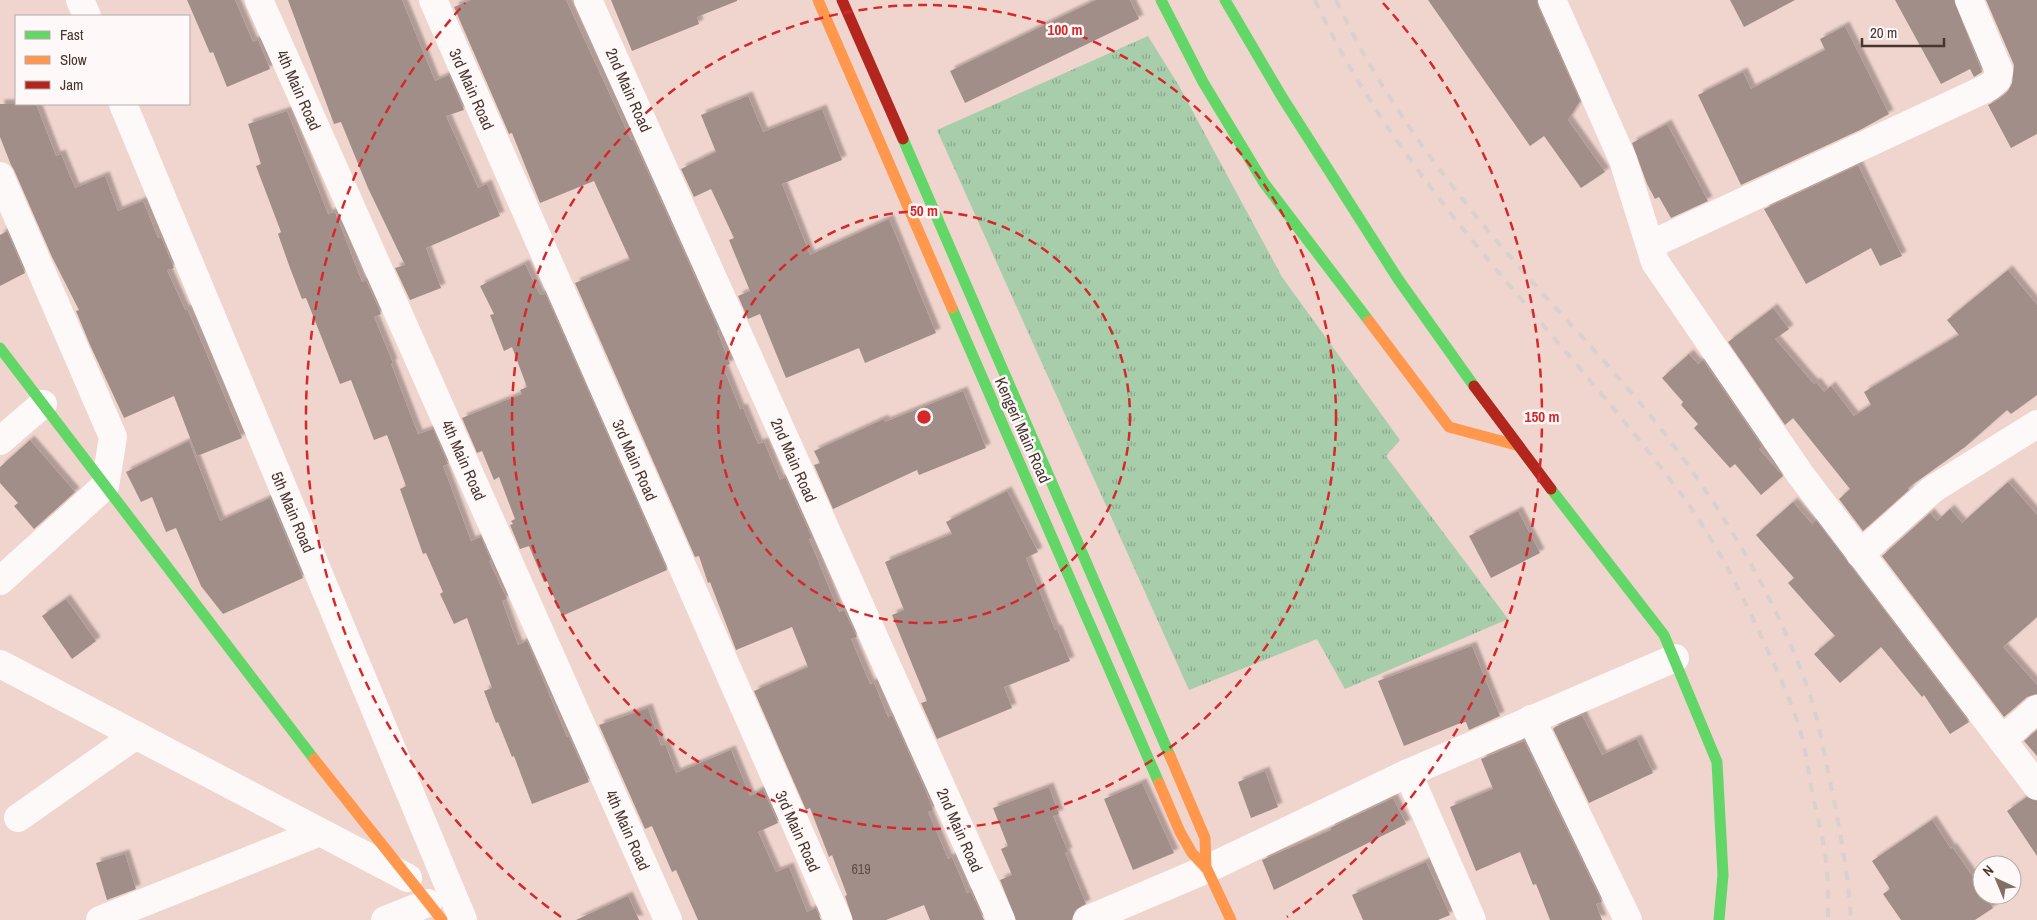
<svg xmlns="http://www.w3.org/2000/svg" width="2037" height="920" font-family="'Archivo Narrow',sans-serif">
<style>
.grass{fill:url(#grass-tufts)}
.building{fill:#a28e89;filter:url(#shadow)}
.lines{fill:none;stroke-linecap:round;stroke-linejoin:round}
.street{stroke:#fdf9f8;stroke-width:28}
.fast{stroke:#63d668;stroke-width:11}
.slow{stroke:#ff974d;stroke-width:11}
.jam{stroke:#b3261e;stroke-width:11}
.rail{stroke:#d8d1cf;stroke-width:4;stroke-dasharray:9 9;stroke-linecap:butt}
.ring{fill:none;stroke:#d62828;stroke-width:2.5;stroke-dasharray:9 6}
.labels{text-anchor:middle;stroke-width:5;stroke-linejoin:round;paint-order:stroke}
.number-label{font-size:14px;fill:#5f4b46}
.street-label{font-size:16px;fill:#493530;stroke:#fef9f8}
.centre{fill:#d62828;stroke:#fef9f8;stroke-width:2.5}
.ring-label{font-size:15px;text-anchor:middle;font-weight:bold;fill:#d62828;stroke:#fef9f8;stroke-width:5;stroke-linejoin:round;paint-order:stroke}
</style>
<defs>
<pattern id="grass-tufts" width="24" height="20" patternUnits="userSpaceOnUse" patternTransform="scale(1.25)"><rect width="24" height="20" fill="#a8cdab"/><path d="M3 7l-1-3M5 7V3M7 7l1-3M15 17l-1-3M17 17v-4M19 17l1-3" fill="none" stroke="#8ba78c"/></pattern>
<filter id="shadow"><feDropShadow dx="4.5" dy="-4.5" stdDeviation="1" flood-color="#0004"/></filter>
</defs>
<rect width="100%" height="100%" fill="#f0d4ce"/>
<!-- grass -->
<path class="grass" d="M 1148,36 L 1179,86 L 1282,277 L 1400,440 L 1386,456 L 1508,619 L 1345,689 L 1317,639 L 1189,690 L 937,130 Z"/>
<!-- building -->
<g class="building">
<path d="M 187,0 L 235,0 L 253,42 L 258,40 L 270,69 L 227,87 L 213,52 L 210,53 Z"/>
<path d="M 288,0 L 402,0 L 435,81 L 449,75 L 464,110 L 446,116 L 478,188 L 487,184 L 500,216 L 426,248 L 441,288 L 410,300 L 395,268 L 405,265 L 368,188 L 341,122 L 334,124 Z"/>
<path d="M 471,0 L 566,0 L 631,140 L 633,139 L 719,330 L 717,331 L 730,364 L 723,367 L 740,409 L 743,408 L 758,444 L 764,442 L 780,480 L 785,477 L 812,538 L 809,539 L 839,612 L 844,610 L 857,637 L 851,639 L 870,684 L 874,683 L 888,717 L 892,715 L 926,792 L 933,810 L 928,812 L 948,859 L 952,857 L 967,893 L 971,892 L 984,920 L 930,920 L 924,905 L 886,920 L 853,920 L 845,896 L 847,895 L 832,855 L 829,857 L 810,808 L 806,810 L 754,691 L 808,667 L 792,627 L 736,650 L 710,582 L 708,583 L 699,556 L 695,557 L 575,283 L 630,260 L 594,181 L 540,203 L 512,133 L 509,134 L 454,7 Z"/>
<path d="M 611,0 L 737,0 L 737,1 L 697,17 L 699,24 L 632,51 Z"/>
<path d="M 1096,0 L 1130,0 L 1139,19 L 965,103 L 950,71 Z"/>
<path d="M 1428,0 L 1537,0 L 1538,6 L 1580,101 L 1568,120 L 1605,172 L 1581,188 L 1544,136 L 1530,146 Z"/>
<path d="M 1730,0 L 1795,0 L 1744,27 Z"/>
<path d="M 1895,0 L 1954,0 L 1982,72 L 1974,77 L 1970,69 L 1941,84 Z"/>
<path d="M 1986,0 L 2037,0 L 2037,134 L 2011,148 L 1988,105 L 1999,99 L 2008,91 L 2012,83 L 2014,65 Z"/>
<path d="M 1845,26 L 1889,114 L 1860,130 L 1741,185 L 1698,95 L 1743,72 L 1751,89 L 1825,50 L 1820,39 Z"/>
<path d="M 748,96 L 763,132 L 822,109 L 842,160 L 782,184 L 810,255 L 889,219 L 936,333 L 865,363 L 859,348 L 786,378 L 760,314 L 748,319 L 738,296 L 750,291 L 729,240 L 734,238 L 711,189 L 694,197 L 681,169 L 716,152 L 701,115 Z"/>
<path d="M 0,104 L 36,104 L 56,156 L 61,154 L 75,188 L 105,176 L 118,211 L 143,201 L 158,238 L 161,237 L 174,268 L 167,270 L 185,310 L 187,309 L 202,343 L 242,438 L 197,456 L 174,396 L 124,418 L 90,345 L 76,311 L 79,310 L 52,257 L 14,170 L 11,165 L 0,137 Z"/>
<path d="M 287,111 L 328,214 L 335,212 L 362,282 L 366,280 L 381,314 L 374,317 L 393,363 L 391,364 L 418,434 L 433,429 L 448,464 L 443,466 L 471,541 L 481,537 L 491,560 L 489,561 L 507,599 L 502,601 L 518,645 L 527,641 L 567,737 L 569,736 L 589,782 L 532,804 L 514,756 L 512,757 L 498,722 L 496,723 L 484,691 L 492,688 L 467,618 L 454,624 L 440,594 L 443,592 L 426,553 L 423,554 L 400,489 L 406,486 L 387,435 L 374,440 L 351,380 L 340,384 L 306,298 L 302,299 L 290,268 L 278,234 L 281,232 L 256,166 L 261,164 L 248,124 Z"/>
<path d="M 1667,124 L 1708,201 L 1671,218 L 1659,197 L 1655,199 L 1647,184 L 1632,143 Z"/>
<path d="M 1858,165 L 1902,256 L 1880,266 L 1871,248 L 1806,284 L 1764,209 Z"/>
<path d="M 7,231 L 25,273 L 0,286 L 0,235 Z"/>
<path d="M 525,264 L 540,295 L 546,295 L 667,570 L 562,616 L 547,581 L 544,582 L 529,546 L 520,549 L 510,525 L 513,524 L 511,521 L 515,519 L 499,477 L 494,480 L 482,451 L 477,453 L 462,418 L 522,394 L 520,390 L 527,387 L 512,347 L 504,351 L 490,315 L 494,314 L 480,286 Z"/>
<path d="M 2008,270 L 2037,305 L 2037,395 L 2011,414 L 2007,410 L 1965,447 L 1908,488 L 1909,490 L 1863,531 L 1839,499 L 1850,489 L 1793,418 L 1785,425 L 1728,342 L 1773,308 L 1789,329 L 1775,339 L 1814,384 L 1816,382 L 1824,392 L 1831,386 L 1854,416 L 1871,405 L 1864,392 L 1959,335 L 1947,320 Z"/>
<path d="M 1689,354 L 1698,364 L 1703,360 L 1762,446 L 1759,449 L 1783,476 L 1761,495 L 1735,464 L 1730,468 L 1694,428 L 1698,424 L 1681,405 L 1683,402 L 1662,378 Z"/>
<path d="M 963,391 L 986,448 L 919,475 L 917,470 L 833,509 L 814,465 L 820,463 L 814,451 L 884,419 L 885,422 Z"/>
<path d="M 30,440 L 75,492 L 34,529 L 14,506 L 18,503 L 0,483 L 0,467 Z"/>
<path d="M 189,441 L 220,521 L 270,498 L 303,578 L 223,614 L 201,586 L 176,528 L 166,532 L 152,497 L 141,502 L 126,472 Z"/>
<path d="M 2008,482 L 2037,515 L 2037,617 L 2003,647 L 2037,685 L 2037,694 L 2027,697 L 2004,717 L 1882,556 L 1930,513 L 1937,521 L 1950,509 L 1962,523 Z"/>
<path d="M 1007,491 L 1038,552 L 1026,558 L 1055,630 L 1057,629 L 1070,661 L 1004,687 L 1012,708 L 937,739 L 921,703 L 927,701 L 892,615 L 904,610 L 885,562 L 952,534 L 946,522 Z"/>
<path d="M 1793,502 L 1812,524 L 1816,520 L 1969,722 L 1950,734 L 1924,695 L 1922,697 L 1881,647 L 1840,683 L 1814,654 L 1835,636 L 1788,583 L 1794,578 L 1756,535 Z"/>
<path d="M 1518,511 L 1540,553 L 1491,578 L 1469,536 Z"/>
<path d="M 66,599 L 96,641 L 72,659 L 42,616 Z"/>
<path d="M 1472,646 L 1500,716 L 1469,730 L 1466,722 L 1458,724 L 1404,746 L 1378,681 Z"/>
<path d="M 648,708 L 661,746 L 665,744 L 676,773 L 731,750 L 750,796 L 763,789 L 778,823 L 758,832 L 776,872 L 789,867 L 807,912 L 816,908 L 821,920 L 698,920 L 676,870 L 672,872 L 652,826 L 645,829 L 599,725 Z"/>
<path d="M 1582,715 L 1602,755 L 1637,739 L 1653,773 L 1589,803 L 1553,729 L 1555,727 Z"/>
<path d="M 2037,730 L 2037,756 L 2024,741 Z"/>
<path d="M 1524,741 L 1602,902 L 1596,904 L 1602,920 L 1550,920 L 1536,884 L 1533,885 L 1520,852 L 1476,871 L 1450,807 L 1493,789 L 1481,759 Z"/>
<path d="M 1265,771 L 1278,807 L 1251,818 L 1238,782 Z"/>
<path d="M 1142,783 L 1174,853 L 1133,870 L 1104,799 Z"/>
<path d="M 1049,787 L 1059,814 L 1053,816 L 1068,852 L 1065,853 L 1086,904 L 1075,910 L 1072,920 L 1016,920 L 1000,880 L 1012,875 L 1001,849 L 1008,846 L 993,808 Z"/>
<path d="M 2027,797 L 2037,801 L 2037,856 L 2007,811 Z"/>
<path d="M 1393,798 L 1406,824 L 1274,890 L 1262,860 L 1331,830 L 1330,828 Z"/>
<path d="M 1932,820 L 1951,849 L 1952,847 L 1978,884 L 1982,890 L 1982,895 L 1985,895 L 1993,908 L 1975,920 L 1901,920 L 1883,894 L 1890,889 L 1872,861 Z"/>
<path d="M 125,854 L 136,889 L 107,900 L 96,863 Z"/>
<path d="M 1426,862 L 1450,915 L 1438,920 L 1363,920 L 1352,895 Z"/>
<path d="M 628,896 L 639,920 L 576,920 Z"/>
</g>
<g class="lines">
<!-- street -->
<g class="street">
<path d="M 80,0 L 87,16"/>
<path d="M 259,0 L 668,920"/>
<path d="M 433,0 L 838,920"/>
<path d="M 588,0 L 1001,920"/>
<path d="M 1552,0 L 1623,160 L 1655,262 L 1800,474 L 2037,786"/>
<path d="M 123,104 L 463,920"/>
<path d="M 0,176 L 113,437 L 105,486 L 0,581"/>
<path d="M 1650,245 L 1989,87 L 1997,80 L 1999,71 L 1969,0"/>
<path d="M 0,441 L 43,404"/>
<path d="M 1860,554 L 1933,489 L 2037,424"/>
<path d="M 0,664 L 408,878"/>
<path d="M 1531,719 L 1628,920"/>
<path d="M 2002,740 L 2037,709"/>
<path d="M 1408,773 L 1472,920"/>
<path d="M 18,818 L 136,735"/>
<path d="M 100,920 L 320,832"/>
<path d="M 385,920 L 428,903"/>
<path d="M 1087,920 L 1207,869 L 1408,773 L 1675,658"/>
</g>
<!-- fast -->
<g class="fast">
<path d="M 1161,0 L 1203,82 L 1264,183 L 1369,321"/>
<path d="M 1225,0 L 1282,97 L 1398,279 L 1474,386"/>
<path d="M 903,139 L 1170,756"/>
<path d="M 952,308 L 1159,783"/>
<path d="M 0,348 L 314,759"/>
<path d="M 1551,489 L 1664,635 L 1717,762 L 1723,875 L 1719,920"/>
</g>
<!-- slow -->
<g class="slow">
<path d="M 818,0 L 952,308"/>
<path d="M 1369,321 L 1449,427 L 1516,445"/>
<path d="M 1170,756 L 1205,838 L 1206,868"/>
<path d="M 314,759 L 442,920"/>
<path d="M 1159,783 L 1180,832 L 1192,853 L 1207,869 L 1231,920"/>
</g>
<!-- jam -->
<g class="jam">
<path d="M 842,0 L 903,139"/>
<path d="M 1474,386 L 1551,489"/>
</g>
<!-- rail -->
<g class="rail">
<path d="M 1315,0 C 1402,188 1562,333 1684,498 C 1714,540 1738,586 1760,634 C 1775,666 1791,699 1801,734 C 1806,751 1808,769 1811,787 C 1816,811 1823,836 1826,861 C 1828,880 1828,900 1828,920"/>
<path d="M 1336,0 C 1376,86 1433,165 1494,238 C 1549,304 1612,365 1664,433 C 1724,511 1777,600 1809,692 C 1818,719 1823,748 1829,776 C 1839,824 1848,871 1851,920"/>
</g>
</g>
<!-- distance rings -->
<g class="ring">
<circle cx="924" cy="417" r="206"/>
<circle cx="924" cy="417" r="412"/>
<path d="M561 917A618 618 0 0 1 465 3M1383 3A618 618 0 0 1 1287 917"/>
</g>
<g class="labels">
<!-- number labels -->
<g class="number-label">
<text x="861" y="874">619</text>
</g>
<!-- street labels -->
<g class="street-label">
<text transform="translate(472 89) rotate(66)" y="6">3rd Main Road</text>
<text transform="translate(299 90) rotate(66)" y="6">4th Main Road</text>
<text transform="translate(629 90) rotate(66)" y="6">2nd Main Road</text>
<text transform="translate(1023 430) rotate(66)" y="6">Kengeri Main Road</text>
<text transform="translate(464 460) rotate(66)" y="6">4th Main Road</text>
<text transform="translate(635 460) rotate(66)" y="6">3rd Main Road</text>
<text transform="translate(794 460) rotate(66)" y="6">2nd Main Road</text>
<text transform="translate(293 512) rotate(67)" y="6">5th Main Road</text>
<text transform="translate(628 830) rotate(66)" y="6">4th Main Road</text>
<text transform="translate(960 830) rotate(66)" y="6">2nd Main Road</text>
<text transform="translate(798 831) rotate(66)" y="6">3rd Main Road</text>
</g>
</g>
<circle cx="924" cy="417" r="8" class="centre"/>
<g class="ring-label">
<text x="1065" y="35">100 m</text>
<text x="924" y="216">50 m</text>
<text x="1542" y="422">150 m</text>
</g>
<!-- legend -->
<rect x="15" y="15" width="175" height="90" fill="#fef9f8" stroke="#b6aba8"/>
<rect x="25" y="31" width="25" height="8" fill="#63d668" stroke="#b6aba8"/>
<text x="60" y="40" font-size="15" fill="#493530">Fast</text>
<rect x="25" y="56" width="25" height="8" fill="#ff974d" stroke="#b6aba8"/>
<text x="60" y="65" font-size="15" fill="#493530">Slow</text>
<rect x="25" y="81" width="25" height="8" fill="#b3261e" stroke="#b6aba8"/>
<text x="60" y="90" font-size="15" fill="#493530">Jam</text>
<!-- north arrow -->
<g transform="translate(1997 880) rotate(316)"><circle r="24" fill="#fef9f8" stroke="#b6aba8"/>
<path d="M0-4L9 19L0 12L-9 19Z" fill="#836d67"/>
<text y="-8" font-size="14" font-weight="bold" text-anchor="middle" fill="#493530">N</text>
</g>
<!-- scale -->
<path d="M1862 38v8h82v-8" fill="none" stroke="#493530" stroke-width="2.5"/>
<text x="1870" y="38" font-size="15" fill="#493530" stroke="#fef9f8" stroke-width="4" paint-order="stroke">20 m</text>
</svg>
